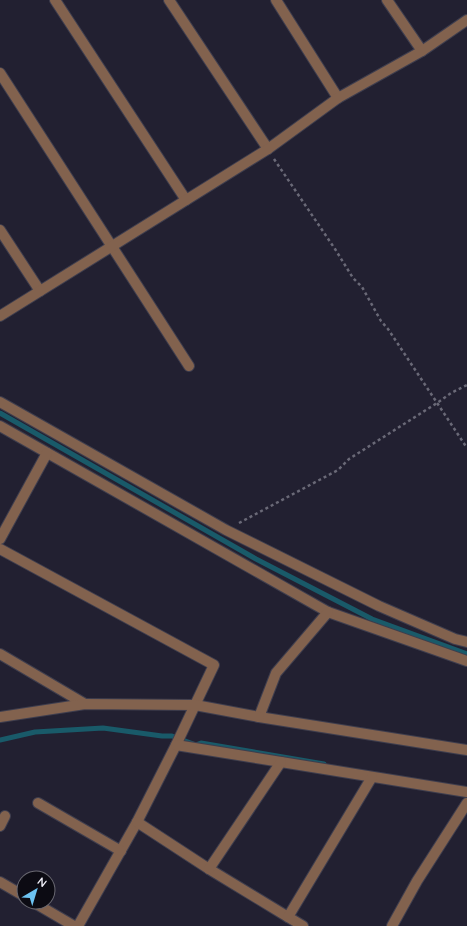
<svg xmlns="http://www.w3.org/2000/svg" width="467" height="926" font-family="Quicksand,sans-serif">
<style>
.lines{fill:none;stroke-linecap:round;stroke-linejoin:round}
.stream{stroke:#195a69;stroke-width:5}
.minor-casing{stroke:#3f3e4e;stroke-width:12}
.path{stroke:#6a6977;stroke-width:2.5;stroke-dasharray:3 3;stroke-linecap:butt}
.minor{stroke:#82624e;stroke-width:10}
</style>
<rect width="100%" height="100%" fill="#222031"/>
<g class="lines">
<!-- stream -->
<g class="stream">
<path d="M 0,413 L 256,559 L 372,619 L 467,654"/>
<path d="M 0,740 L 35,732 L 103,728 L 162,736 L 172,736 L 196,745 L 201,743 L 324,764"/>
</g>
<defs>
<g id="minor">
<path d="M 55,0 L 186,200"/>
<path d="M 169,0 L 268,149"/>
<path d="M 276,0 L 338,98"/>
<path d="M 387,0 L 422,51"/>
<path d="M 0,73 L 189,366"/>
<path d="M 0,230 L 40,291"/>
<path d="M 0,316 L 268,149 L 338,98 L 422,51 L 467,20"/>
<path d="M 0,402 L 226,530 L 379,606 L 455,639 L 467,642"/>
<path d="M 0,426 L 328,612 L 467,661"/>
<path d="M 0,539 L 47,453"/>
<path d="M 0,549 L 214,665 L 176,745 L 137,822 L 78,926"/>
<path d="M 328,612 L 276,673 L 259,717 L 467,750"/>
<path d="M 0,654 L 85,704"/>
<path d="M 0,717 L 85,704 L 195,705 L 259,717"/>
<path d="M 176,745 L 467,792"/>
<path d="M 38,803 L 121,851"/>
<path d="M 137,822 L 209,869 L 288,917"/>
<path d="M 0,826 L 5,816"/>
<path d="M 209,869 L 281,762"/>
<path d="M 0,882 L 24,896"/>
<path d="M 33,902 L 74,926"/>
<path d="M 303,926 L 288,917 L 372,777"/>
<path d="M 392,926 L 417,881 L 467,803"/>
</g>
</defs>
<!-- minor casing -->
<use href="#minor" class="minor-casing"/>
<!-- path -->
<g class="path">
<path d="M 274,159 L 335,249 L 353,278 L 362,287 L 381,321 L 388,329 L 467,448"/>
<path d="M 239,523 L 338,470 L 349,459 L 437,403 L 451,393 L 467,385"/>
</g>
<!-- minor -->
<use href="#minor" class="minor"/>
</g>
<!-- north arrow -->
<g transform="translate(36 890) rotate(38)"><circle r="19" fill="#0c0b13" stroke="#696871"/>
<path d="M0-3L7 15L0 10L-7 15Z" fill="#6cc3f2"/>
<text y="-6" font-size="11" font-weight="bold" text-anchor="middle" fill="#f4f4fd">N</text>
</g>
</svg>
